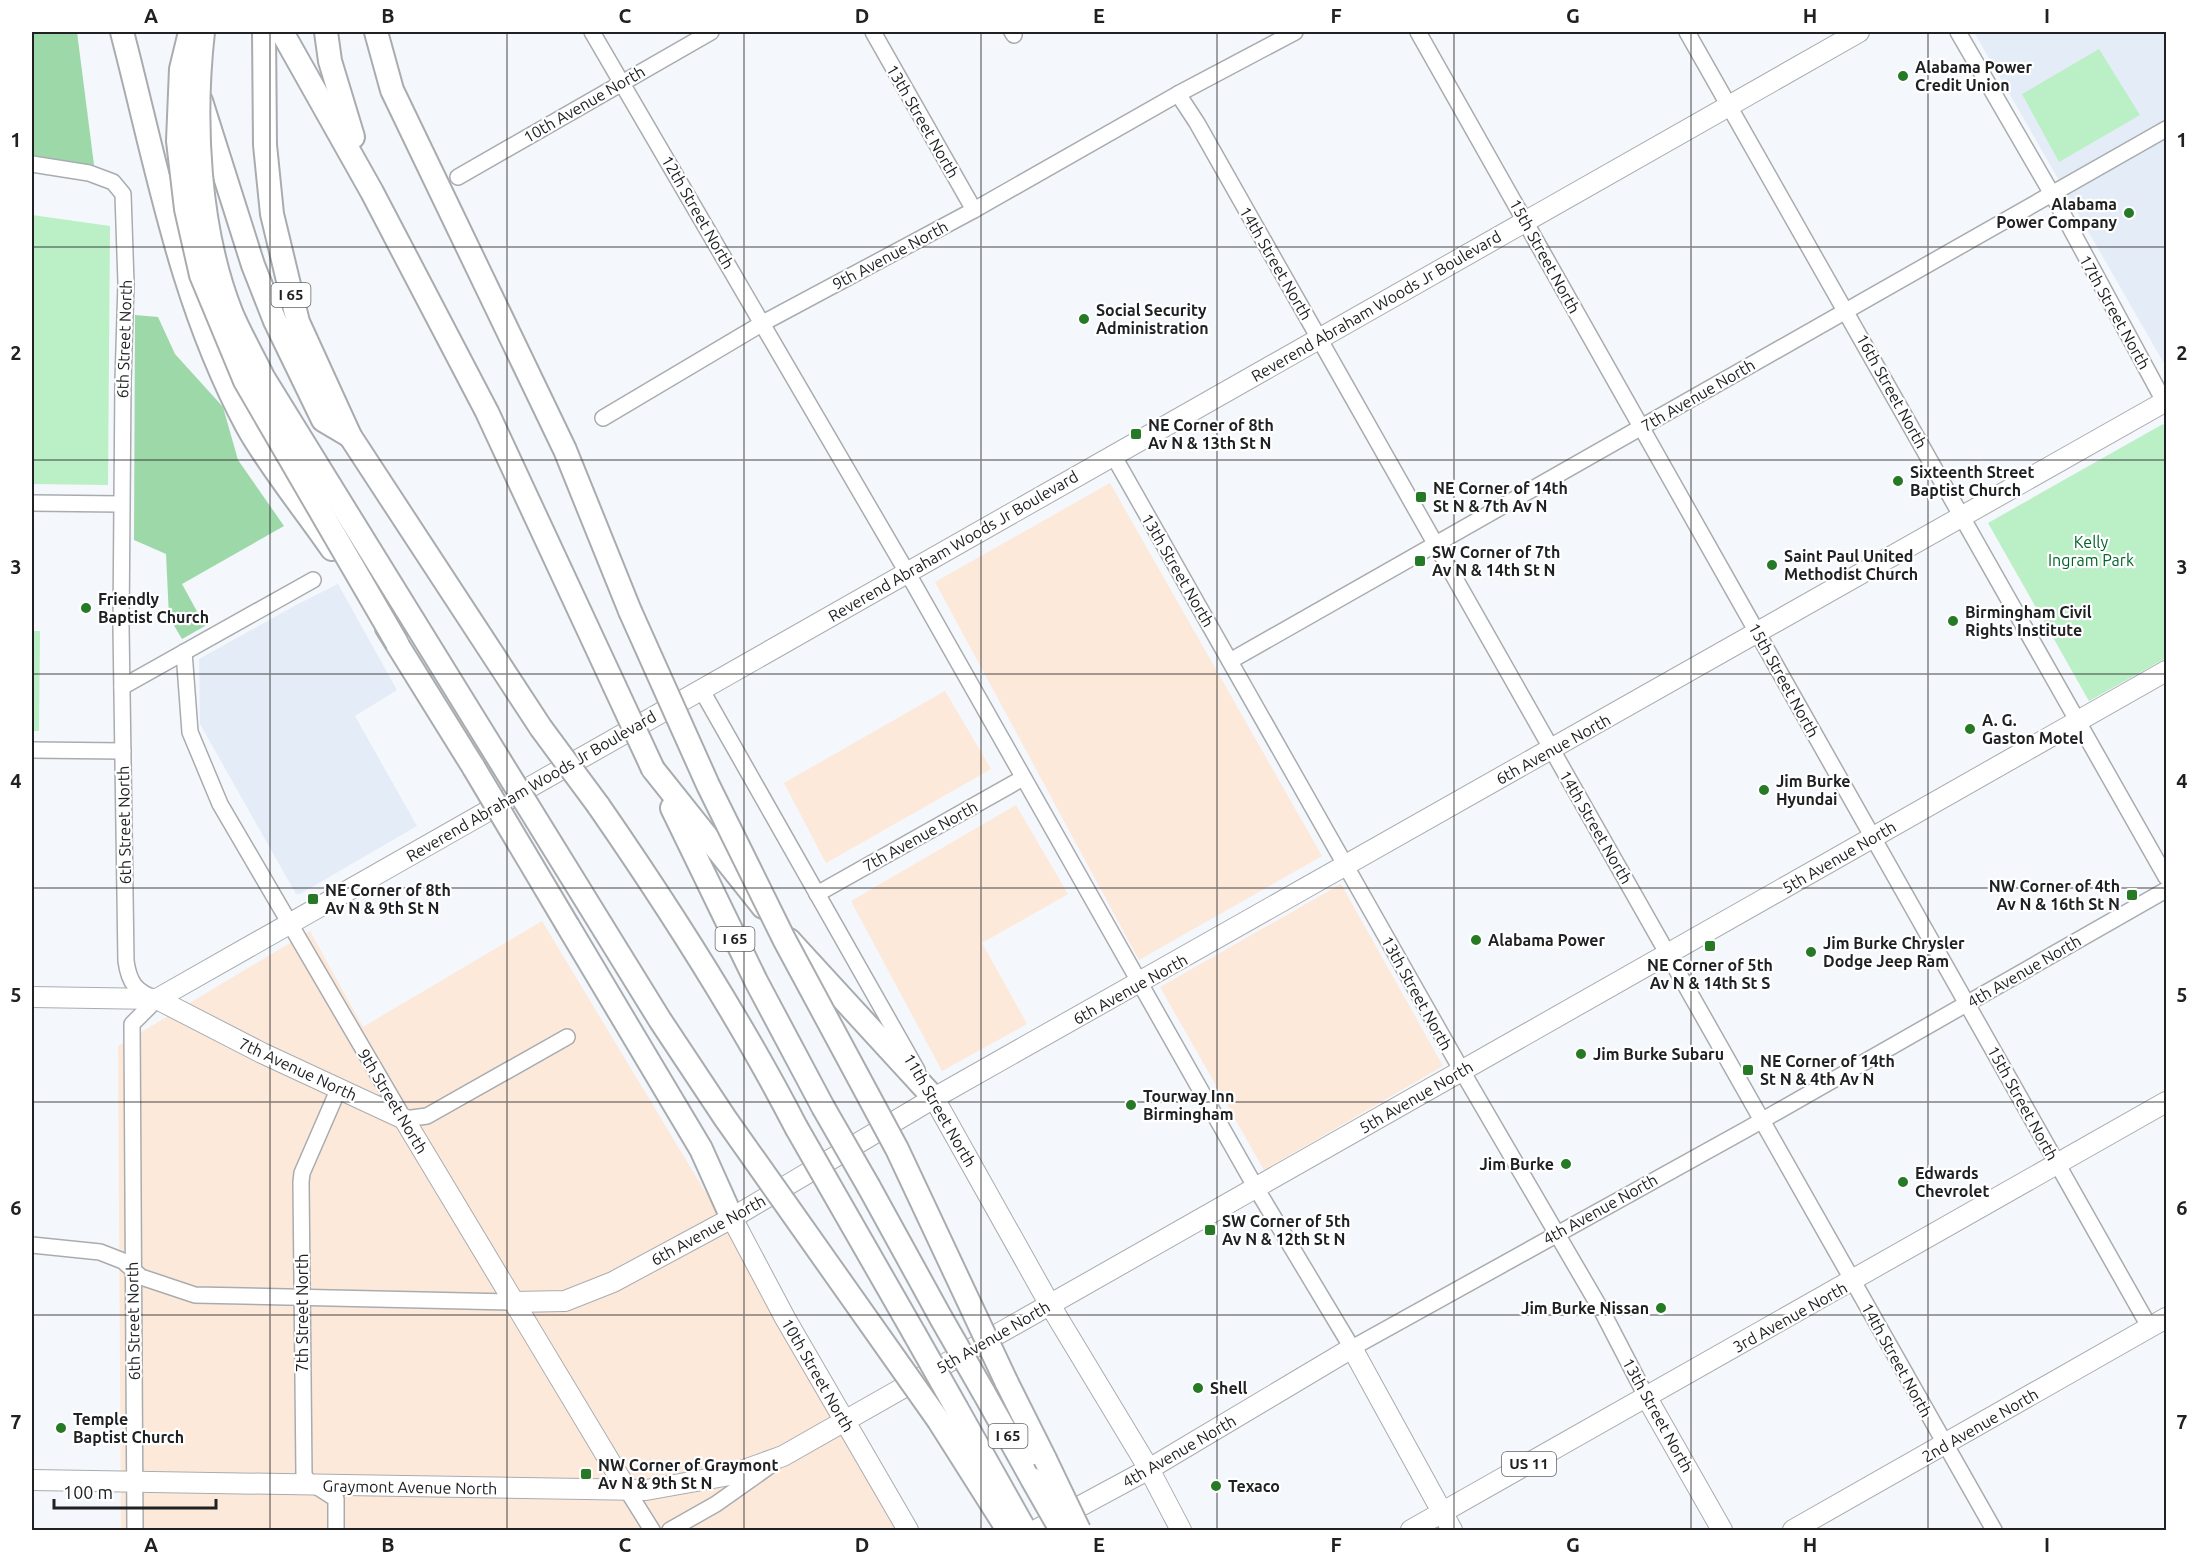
<svg xmlns="http://www.w3.org/2000/svg" width="2198" height="1562" font-family="Ubuntu,sans-serif">
<style>
.built{fill:#e4edf7}
.industrial{fill:#fde9da}
.green{fill:#bbefc5}
.forest{fill:#9dd8a8}
.lines{fill:none;stroke-linecap:round;stroke-linejoin:round}
.minor-casing{stroke:#a9acaf;stroke-width:18}
.major-casing{stroke:#a9acaf;stroke-width:22}
.highway-casing{stroke:#a9acaf;stroke-width:26}
.minor{stroke:#fff;stroke-width:15}
.major{stroke:#fff;stroke-width:20}
.highway{stroke:#fff;stroke-width:22}
.highway-bridge-casing{stroke:#a9acaf;stroke-width:26;stroke-linecap:butt}
.highway-bridge{stroke:#fff;stroke-width:22}
.grid{fill:none;stroke:#202123;stroke-width:1.5;stroke-opacity:0.55}
.poi-dot{fill:#267925;stroke:#fff;stroke-width:2}
.labels{text-anchor:middle;stroke-width:4.5;stroke-linejoin:round;paint-order:stroke}
.shield{fill:#fff;stroke:#636465;stroke-width:1.5}
.shield-label{font-size:15px;font-weight:bold;fill:#202123}
.poi-label{font-size:16px;font-weight:bold;fill:#202123;stroke:#fff;text-anchor:start}
.street-label{font-size:16px;fill:#202123;stroke:#fff}
.park-label{font-size:16px;fill:#006229;stroke:#fff}
.neatline{fill:none;stroke:#202123;stroke-width:2}
.grid-label{font-size:20px;text-anchor:middle;font-weight:bold;fill:#202123}
</style>
<rect width="100%" height="100%" fill="#f4f7fb"/>
<!-- built -->
<g class="built">
<path d="M 1974,32 L 2166,32 L 2166,367 Z"/>
<path d="M 338,584 L 397,690 L 355,716 L 417,826 L 300,894 L 296,894 L 200,724 L 199,659 L 296,605 Z"/>
</g>
<!-- industrial -->
<g class="industrial">
<path d="M 1110,483 L 1322,856 L 1139,960 L 935,582 Z"/>
<path d="M 945,691 L 991,769 L 826,863 L 784,783 Z"/>
<path d="M 1016,805 L 1068,894 L 982,943 L 1027,1024 L 942,1071 L 851,901 Z"/>
<path d="M 1341,884 L 1443,1066 L 1264,1170 L 1160,987 Z"/>
<path d="M 542,921 L 909,1530 L 121,1530 L 118,1046 L 310,931 L 363,1027 Z"/>
</g>
<!-- green -->
<g class="green">
<path d="M 2099,49 L 2140,115 L 2059,162 L 2022,94 Z"/>
<path d="M 32,215 L 110,226 L 108,485 L 32,484 Z"/>
<path d="M 2163,424 L 2166,430 L 2166,658 L 2089,701 L 1988,523 Z"/>
<path d="M 32,631 L 40,631 L 39,731 L 32,731 Z"/>
</g>
<!-- forest -->
<g class="forest">
<path d="M 32,32 L 77,32 L 94,165 L 32,157 Z"/>
<path d="M 135,315 L 158,317 L 175,354 L 223,407 L 238,460 L 284,526 L 182,584 L 205,626 L 182,639 L 169,617 L 166,554 L 134,540 Z"/>
</g>
<g class="lines">
<defs>
<g id="minor">
<path d="M 592,32 L 915,586 L 1256,1188 L 1352,1348 L 1747,1129 L 2166,890"/>
<path d="M 873,32 L 974,210"/>
<path d="M 1012,32 L 1014,35"/>
<path d="M 1418,32 L 2150,1328"/>
<path d="M 1687,32 L 2166,877"/>
<path d="M 1958,32 L 2052,194 L 2166,405"/>
<path d="M 1178,94 L 1197,123 L 1994,1530"/>
<path d="M 32,164 L 89,173 L 113,182 L 123,194 L 126,283 L 123,381 L 121,627 L 126,961 C 129,983 136,992 157,999 L 132,1024 L 135,1530"/>
<path d="M 458,177 L 711,32"/>
<path d="M 603,418 L 763,323 L 974,210 L 1178,94 L 1295,32"/>
<path d="M 1113,455 L 1462,1071 L 1603,1313 L 1647,1398"/>
<path d="M 32,503 L 121,504"/>
<path d="M 184,652 L 190,732 L 220,804 L 404,1119 L 427,1116 L 567,1037"/>
<path d="M 1230,661 L 2166,129"/>
<path d="M 122,687 L 313,580"/>
<path d="M 701,689 L 917,1070"/>
<path d="M 32,750 L 123,751"/>
<path d="M 817,894 L 1023,778"/>
<path d="M 32,1245 L 100,1252 L 123,1261 L 141,1277 L 195,1295 L 513,1302"/>
<path d="M 627,1490 L 652,1530"/>
<path d="M 336,1530 L 336,1499 L 308,1481 L 304,1475 L 301,1182 L 302,1173 L 339,1088"/>
<path d="M 670,1530 L 716,1504 L 771,1465"/>
</g>
<g id="major">
<path d="M 32,997 L 157,999 L 1859,32"/>
<path d="M 157,999 L 262,1053 L 404,1119 L 627,1490"/>
<path d="M 934,1098 L 1050,1305 L 1149,1469 L 1181,1530"/>
<path d="M 732,1218 L 785,1318 L 908,1530"/>
<path d="M 513,1302 L 565,1301 L 613,1282 L 732,1218 L 934,1098 L 2166,401"/>
<path d="M 1647,1398 L 1722,1530"/>
<path d="M 32,1480 L 646,1490 L 730,1475 L 783,1456 L 2166,671"/>
<path d="M 1036,1530 L 1149,1469 L 1352,1348 L 1452,1530"/>
<path d="M 1411,1530 L 2166,1102"/>
<path d="M 1793,1530 L 2166,1318"/>
</g>
<g id="highway">
<path d="M 122,32 C 157,166 180,301 247,426 C 269,466 306,511 332,549"/>
<path d="M 264,32 L 265,145 L 272,214 L 298,322 L 350,436 L 541,728"/>
<path d="M 282,32 L 372,192 L 487,412 L 614,685"/>
<path d="M 326,32 L 330,61 L 353,137"/>
<path d="M 376,32 L 392,90 L 565,450 L 630,611"/>
<path d="M 201,101 L 253,265 L 275,321 L 323,420 L 350,436"/>
<path d="M 387,628 L 474,768"/>
<path d="M 653,769 L 763,907"/>
<path d="M 598,805 C 670,909 738,1015 796,1127"/>
<path d="M 672,808 L 756,981 L 823,1107"/>
<path d="M 568,926 L 701,1149 L 732,1218"/>
<path d="M 789,940 L 934,1098"/>
<path d="M 869,1187 L 941,1318"/>
<path d="M 851,1223 L 914,1333"/>
<path d="M 1006,1381 L 1045,1459"/>
<path d="M 984,1393 L 1032,1479"/>
<path d="M 957,1409 L 1025,1530"/>
<path d="M 939,1421 L 1008,1530"/>
</g>
</defs>
<!-- minor casing -->
<use href="#minor" class="minor-casing"/>
<!-- major casing -->
<use href="#major" class="major-casing"/>
<!-- highway casing -->
<use href="#highway" class="highway-casing"/>
<!-- minor -->
<use href="#minor" class="minor"/>
<!-- major -->
<use href="#major" class="major"/>
<!-- highway -->
<use href="#highway" class="highway"/>
<defs>
<g id="highway-bridge">
<path d="M 190,32 L 181,69 L 178,141 L 186,209 L 201,275 L 245,381 L 397,643"/>
<path d="M 203,32 C 193,120 198,228 231,312 C 240,334 253,356 263,377 L 660,1020 L 725,1118 L 939,1421"/>
<path d="M 630,611 L 708,785 L 784,939 L 897,1149 L 1006,1381"/>
<path d="M 614,685 L 653,769"/>
<path d="M 541,728 L 598,805"/>
<path d="M 474,768 L 568,926"/>
<path d="M 823,1107 L 869,1187"/>
<path d="M 796,1127 L 851,1223"/>
<path d="M 941,1318 L 984,1393"/>
<path d="M 914,1333 L 957,1409"/>
<path d="M 1045,1459 L 1079,1530"/>
<path d="M 1032,1479 L 1061,1530"/>
</g>
</defs>
<!-- highway-bridge casing -->
<use href="#highway-bridge" class="highway-bridge-casing"/>
<!-- highway-bridge -->
<use href="#highway-bridge" class="highway-bridge"/>
</g>
<!-- grid -->
<path class="grid" d="M 270,32 L 270,1530M 507,32 L 507,1530M 744,32 L 744,1530M 981,32 L 981,1530M 1217,32 L 1217,1530M 1454,32 L 1454,1530M 1691,32 L 1691,1530M 1928,32 L 1928,1530M 32,247 L 2166,247M 32,460 L 2166,460M 32,674 L 2166,674M 32,888 L 2166,888M 32,1102 L 2166,1102M 32,1315 L 2166,1315"/>
<!-- markers -->
<g class="poi-dot">
<circle cx="1903" cy="76" r="6"/>
<circle cx="2129" cy="213" r="6"/>
<circle cx="1084" cy="319" r="6"/>
<rect x="1130" y="428" width="12" height="12" rx="3"/>
<circle cx="1898" cy="481" r="6"/>
<rect x="1415" y="491" width="12" height="12" rx="3"/>
<rect x="1414" y="555" width="12" height="12" rx="3"/>
<circle cx="1772" cy="565" r="6"/>
<circle cx="86" cy="608" r="6"/>
<circle cx="1953" cy="621" r="6"/>
<circle cx="1970" cy="729" r="6"/>
<circle cx="1764" cy="790" r="6"/>
<rect x="2126" y="889" width="12" height="12" rx="3"/>
<rect x="307" y="893" width="12" height="12" rx="3"/>
<circle cx="1476" cy="940" r="6"/>
<rect x="1704" y="940" width="12" height="12" rx="3"/>
<circle cx="1811" cy="952" r="6"/>
<circle cx="1581" cy="1054" r="6"/>
<rect x="1742" y="1064" width="12" height="12" rx="3"/>
<circle cx="1131" cy="1105" r="6"/>
<circle cx="1566" cy="1164" r="6"/>
<circle cx="1903" cy="1182" r="6"/>
<rect x="1204" y="1224" width="12" height="12" rx="3"/>
<circle cx="1661" cy="1308" r="6"/>
<circle cx="1198" cy="1388" r="6"/>
<circle cx="61" cy="1428" r="6"/>
<rect x="580" y="1468" width="12" height="12" rx="3"/>
<circle cx="1216" cy="1486" r="6"/>
</g>
<g class="labels">
<!-- shield labels -->
<g class="shield">
<rect x="271.5" y="283" width="39" height="24" rx="4.5"/>
<rect x="715.5" y="927" width="39" height="24" rx="4.5"/>
<rect x="988.5" y="1424" width="39" height="24" rx="4.5"/>
<rect x="1502" y="1452" width="54" height="24" rx="4.5"/>
</g>
<g class="shield-label">
<text x="291" y="300">I 65</text>
<text x="735" y="944">I 65</text>
<text x="1008" y="1441">I 65</text>
<text x="1529" y="1469">US 11</text>
</g>
<!-- poi labels -->
<g class="poi-label">
<text x="1915" y="73">Alabama Power<tspan x="1915" dy="18">Credit Union</tspan></text>
<text x="2117" y="210" text-anchor="end">Alabama<tspan x="2117" dy="18">Power Company</tspan></text>
<text x="1096" y="316">Social Security<tspan x="1096" dy="18">Administration</tspan></text>
<text x="1148" y="431">NE Corner of 8th<tspan x="1148" dy="18">Av N &amp; 13th St N</tspan></text>
<text x="1910" y="478">Sixteenth Street<tspan x="1910" dy="18">Baptist Church</tspan></text>
<text x="1433" y="494">NE Corner of 14th<tspan x="1433" dy="18">St N &amp; 7th Av N</tspan></text>
<text x="1432" y="558">SW Corner of 7th<tspan x="1432" dy="18">Av N &amp; 14th St N</tspan></text>
<text x="1784" y="562">Saint Paul United<tspan x="1784" dy="18">Methodist Church</tspan></text>
<text x="98" y="605">Friendly<tspan x="98" dy="18">Baptist Church</tspan></text>
<text x="1965" y="618">Birmingham Civil<tspan x="1965" dy="18">Rights Institute</tspan></text>
<text x="1982" y="726">A. G.<tspan x="1982" dy="18">Gaston Motel</tspan></text>
<text x="1776" y="787">Jim Burke<tspan x="1776" dy="18">Hyundai</tspan></text>
<text x="2120" y="892" text-anchor="end">NW Corner of 4th<tspan x="2120" dy="18">Av N &amp; 16th St N</tspan></text>
<text x="325" y="896">NE Corner of 8th<tspan x="325" dy="18">Av N &amp; 9th St N</tspan></text>
<text x="1488" y="946">Alabama Power</text>
<text x="1823" y="949">Jim Burke Chrysler<tspan x="1823" dy="18">Dodge Jeep Ram</tspan></text>
<text x="1710" y="971" text-anchor="middle">NE Corner of 5th<tspan x="1710" dy="18">Av N &amp; 14th St S</tspan></text>
<text x="1593" y="1060">Jim Burke Subaru</text>
<text x="1760" y="1067">NE Corner of 14th<tspan x="1760" dy="18">St N &amp; 4th Av N</tspan></text>
<text x="1143" y="1102">Tourway Inn<tspan x="1143" dy="18">Birmingham</tspan></text>
<text x="1554" y="1170" text-anchor="end">Jim Burke</text>
<text x="1915" y="1179">Edwards<tspan x="1915" dy="18">Chevrolet</tspan></text>
<text x="1222" y="1227">SW Corner of 5th<tspan x="1222" dy="18">Av N &amp; 12th St N</tspan></text>
<text x="1649" y="1314" text-anchor="end">Jim Burke Nissan</text>
<text x="1210" y="1394">Shell</text>
<text x="73" y="1425">Temple<tspan x="73" dy="18">Baptist Church</tspan></text>
<text x="598" y="1471">NW Corner of Graymont<tspan x="598" dy="18">Av N &amp; 9th St N</tspan></text>
<text x="1228" y="1492">Texaco</text>
</g>
<!-- street labels -->
<g class="street-label">
<text transform="translate(584 104) rotate(-30)" y="6">10th Avenue North</text>
<text transform="translate(923 121) rotate(60)" y="6">13th Street North</text>
<text transform="translate(698 212) rotate(60)" y="6">12th Street North</text>
<text transform="translate(890 255) rotate(-28)" y="6">9th Avenue North</text>
<text transform="translate(1545 256) rotate(61)" y="6">15th Street North</text>
<text transform="translate(1276 263) rotate(60)" y="6">14th Street North</text>
<text transform="translate(1376 306) rotate(-30)" y="6">Reverend Abraham Woods Jr Boulevard</text>
<text transform="translate(2115 312) rotate(61)" y="6">17th Street North</text>
<text transform="translate(124 339) rotate(-88)" y="6">6th Street North</text>
<text transform="translate(1892 391) rotate(61)" y="6">16th Street North</text>
<text transform="translate(1698 395) rotate(-30)" y="6">7th Avenue North</text>
<text transform="translate(953 546) rotate(-30)" y="6">Reverend Abraham Woods Jr Boulevard</text>
<text transform="translate(1178 570) rotate(60)" y="6">13th Street North</text>
<text transform="translate(1784 680) rotate(61)" y="6">15th Street North</text>
<text transform="translate(1553 749) rotate(-29)" y="6">6th Avenue North</text>
<text transform="translate(531 786) rotate(-30)" y="6">Reverend Abraham Woods Jr Boulevard</text>
<text transform="translate(124 825) rotate(-91)" y="6">6th Street North</text>
<text transform="translate(1596 827) rotate(60)" y="6">14th Street North</text>
<text transform="translate(920 836) rotate(-29)" y="6">7th Avenue North</text>
<text transform="translate(1839 857) rotate(-30)" y="6">5th Avenue North</text>
<text transform="translate(2024 971) rotate(-30)" y="6">4th Avenue North</text>
<text transform="translate(1130 989) rotate(-29)" y="6">6th Avenue North</text>
<text transform="translate(1417 993) rotate(61)" y="6">13th Street North</text>
<text transform="translate(298 1069) rotate(25)" y="6">7th Avenue North</text>
<text transform="translate(1416 1097) rotate(-30)" y="6">5th Avenue North</text>
<text transform="translate(393 1101) rotate(59)" y="6">9th Street North</text>
<text transform="translate(2023 1103) rotate(61)" y="6">15th Street North</text>
<text transform="translate(940 1110) rotate(60)" y="6">11th Street North</text>
<text transform="translate(1600 1209) rotate(-29)" y="6">4th Avenue North</text>
<text transform="translate(708 1230) rotate(-29)" y="6">6th Avenue North</text>
<text transform="translate(302 1313) rotate(-90)" y="6">7th Street North</text>
<text transform="translate(1790 1317) rotate(-29)" y="6">3rd Avenue North</text>
<text transform="translate(133 1321) rotate(-91)" y="6">6th Street North</text>
<text transform="translate(993 1337) rotate(-30)" y="6">5th Avenue North</text>
<text transform="translate(1897 1360) rotate(61)" y="6">14th Street North</text>
<text transform="translate(818 1375) rotate(60)" y="6">10th Street North</text>
<text transform="translate(1658 1415) rotate(61)" y="6">13th Street North</text>
<text transform="translate(1980 1425) rotate(-30)" y="6">2nd Avenue North</text>
<text transform="translate(1179 1451) rotate(-30)" y="6">4th Avenue North</text>
<text transform="translate(410 1487) rotate(1)" y="6">Graymont Avenue North</text>
</g>
<!-- park labels -->
<g class="park-label">
<text x="2091" y="548">Kelly<tspan x="2091" dy="18">Ingram Park</tspan></text>
</g>
</g>
<!-- border -->
<rect width="2198" height="1562" fill="none" stroke="#ffffff" stroke-width="66"/>
<!-- scale -->
<path d="M54 1499v9h162v-9" fill="none" stroke="#202123" stroke-width="3"/>
<text x="63" y="1499" font-size="18" fill="#202123" stroke="#ffffff" stroke-width="4.5" paint-order="stroke">100 m</text>
<rect x="33" y="33" width="2132" height="1496" class="neatline"/>
<g class="grid-label">
<text x="151" y="23">A</text>
<text x="388" y="23">B</text>
<text x="625" y="23">C</text>
<text x="862" y="23">D</text>
<text x="1099" y="23">E</text>
<text x="1336" y="23">F</text>
<text x="1573" y="23">G</text>
<text x="1810" y="23">H</text>
<text x="2047" y="23">I</text>
<text x="16" y="147">1</text>
<text x="2182" y="147">1</text>
<text x="16" y="360">2</text>
<text x="2182" y="360">2</text>
<text x="16" y="574">3</text>
<text x="2182" y="574">3</text>
<text x="16" y="788">4</text>
<text x="2182" y="788">4</text>
<text x="16" y="1002">5</text>
<text x="2182" y="1002">5</text>
<text x="16" y="1215">6</text>
<text x="2182" y="1215">6</text>
<text x="16" y="1429">7</text>
<text x="2182" y="1429">7</text>
<text x="151" y="1552">A</text>
<text x="388" y="1552">B</text>
<text x="625" y="1552">C</text>
<text x="862" y="1552">D</text>
<text x="1099" y="1552">E</text>
<text x="1336" y="1552">F</text>
<text x="1573" y="1552">G</text>
<text x="1810" y="1552">H</text>
<text x="2047" y="1552">I</text>
</g>
</svg>
